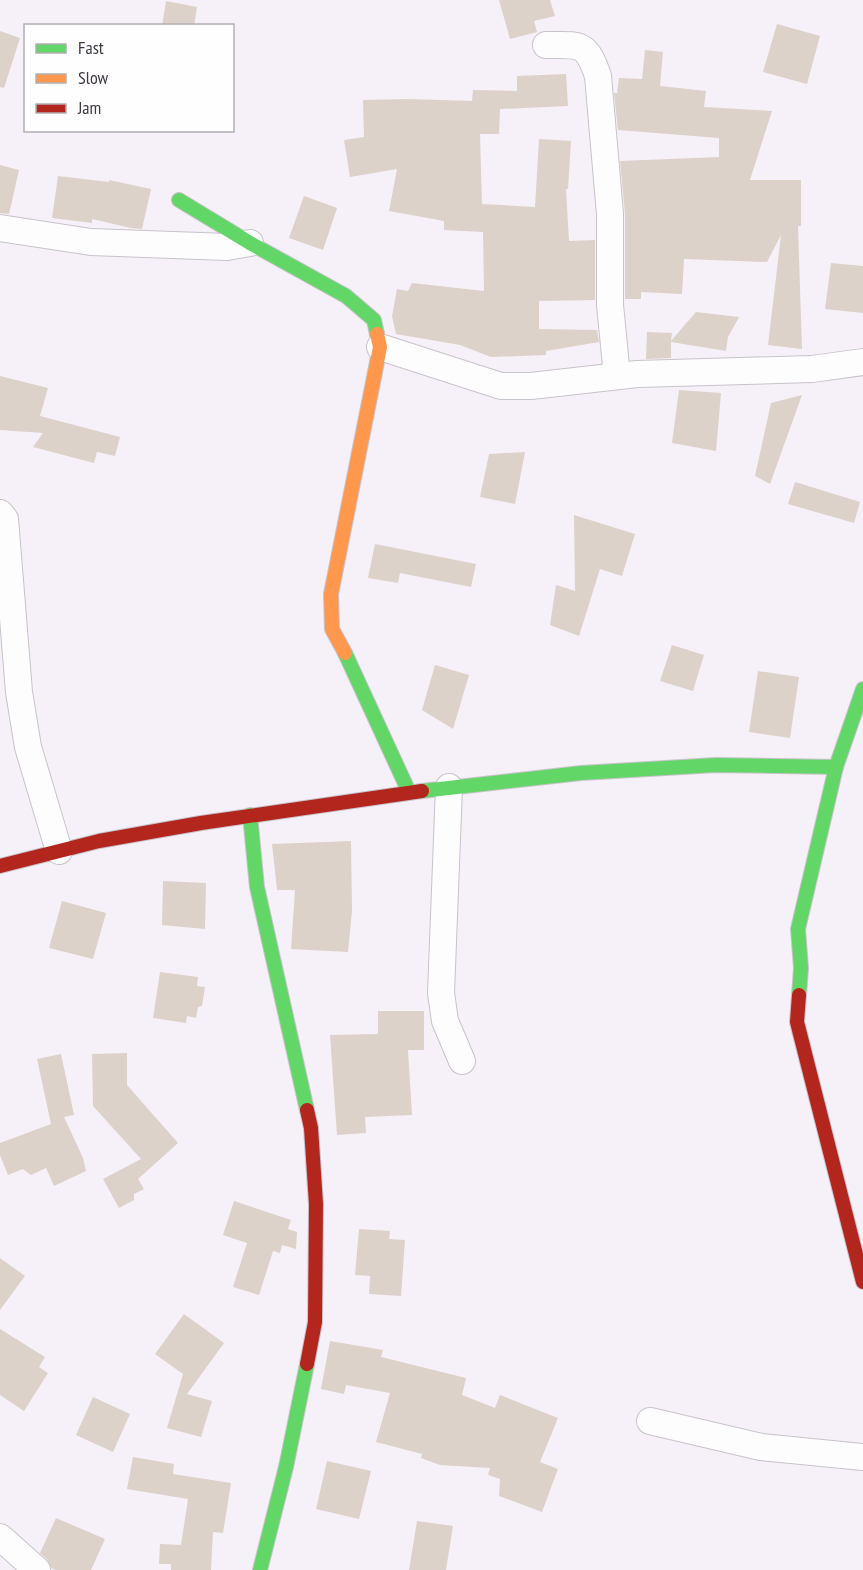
<svg xmlns="http://www.w3.org/2000/svg" width="863" height="1570" font-family="'PT Sans Narrow',sans-serif">
<style>
.building{fill:#ddd2c9}
.lines{fill:none;stroke-linecap:round;stroke-linejoin:round}
.street-casing{stroke:#c8c3cb;stroke-width:28}
.fast-casing{stroke:#c8c3cb;stroke-width:16}
.slow-casing{stroke:#c8c3cb;stroke-width:16}
.jam-casing{stroke:#c8c3cb;stroke-width:16}
.street{stroke:#fefdfe;stroke-width:26}
.fast{stroke:#63d668;stroke-width:14}
.slow{stroke:#ff974d;stroke-width:14}
.jam{stroke:#b3261e;stroke-width:14}
</style>
<rect width="100%" height="100%" fill="#f6f0f8"/>
<!-- building -->
<g class="building">
<path d="M 499,0 L 550,0 L 555,16 L 534,21 L 537,32 L 510,39 Z"/>
<path d="M 166,1 L 197,7 L 194,26 L 162,26 Z"/>
<path d="M 777,24 L 820,36 L 807,84 L 763,72 Z"/>
<path d="M 0,31 L 20,38 L 4,88 L 0,87 Z"/>
<path d="M 645,50 L 663,52 L 660,86 L 706,91 L 704,107 L 772,111 L 750,180 L 801,180 L 801,226 L 798,226 L 802,349 L 768,345 L 781,235 L 767,262 L 684,259 L 682,294 L 641,292 L 641,299 L 625,299 L 625,214 L 620,161 L 719,157 L 719,138 L 618,130 L 614,93 L 617,93 L 619,78 L 642,79 Z"/>
<path d="M 566,74 L 568,106 L 500,109 L 499,134 L 480,134 L 482,204 L 535,207 L 539,139 L 571,141 L 568,189 L 566,189 L 569,241 L 595,240 L 595,300 L 539,301 L 539,329 L 597,330 L 599,342 L 546,351 L 546,355 L 491,357 L 460,345 L 396,334 L 392,316 L 397,289 L 408,291 L 412,283 L 484,291 L 483,232 L 444,230 L 444,221 L 389,211 L 397,169 L 350,177 L 344,140 L 364,137 L 363,100 L 408,99 L 472,101 L 473,90 L 517,91 L 517,76 Z"/>
<path d="M 0,165 L 19,170 L 9,214 L 0,213 Z"/>
<path d="M 58,176 L 109,182 L 109,180 L 151,189 L 142,229 L 131,228 L 92,219 L 92,223 L 52,218 Z"/>
<path d="M 304,196 L 337,208 L 323,250 L 289,238 Z"/>
<path d="M 831,263 L 863,266 L 863,313 L 825,309 Z"/>
<path d="M 696,312 L 739,317 L 728,337 L 726,351 L 671,342 L 671,358 L 646,359 L 647,332 L 672,333 L 671,341 Z"/>
<path d="M 0,376 L 48,388 L 40,416 L 120,437 L 115,456 L 97,452 L 94,463 L 33,447 L 43,433 L 0,430 Z"/>
<path d="M 679,390 L 721,393 L 716,451 L 672,443 Z"/>
<path d="M 802,395 L 770,484 L 755,476 L 771,403 Z"/>
<path d="M 525,452 L 515,504 L 480,497 L 489,454 Z"/>
<path d="M 795,482 L 860,502 L 854,523 L 788,504 Z"/>
<path d="M 574,515 L 635,534 L 622,576 L 600,569 L 579,636 L 550,625 L 556,585 L 575,591 Z"/>
<path d="M 375,544 L 476,564 L 471,587 L 400,573 L 398,583 L 368,578 Z"/>
<path d="M 672,645 L 704,655 L 693,691 L 660,681 Z"/>
<path d="M 435,665 L 469,675 L 453,729 L 422,710 Z"/>
<path d="M 758,671 L 799,677 L 790,738 L 749,732 Z"/>
<path d="M 351,841 L 352,911 L 348,952 L 291,949 L 295,890 L 277,890 L 272,844 Z"/>
<path d="M 163,881 L 206,883 L 205,929 L 162,925 Z"/>
<path d="M 62,901 L 106,913 L 93,959 L 49,948 Z"/>
<path d="M 160,972 L 198,977 L 197,986 L 205,987 L 202,1006 L 198,1007 L 196,1018 L 187,1016 L 186,1023 L 153,1018 Z"/>
<path d="M 378,1011 L 424,1011 L 424,1050 L 408,1050 L 412,1115 L 365,1117 L 366,1133 L 337,1135 L 330,1035 L 378,1034 Z"/>
<path d="M 127,1053 L 127,1085 L 178,1143 L 138,1179 L 144,1189 L 134,1194 L 134,1200 L 119,1208 L 103,1179 L 141,1159 L 93,1106 L 92,1054 Z"/>
<path d="M 61,1054 L 74,1115 L 64,1117 L 83,1158 L 86,1171 L 54,1186 L 46,1168 L 31,1175 L 23,1169 L 8,1175 L 0,1155 L 0,1143 L 51,1124 L 37,1059 Z"/>
<path d="M 234,1201 L 291,1220 L 288,1229 L 297,1232 L 296,1249 L 282,1245 L 280,1253 L 273,1251 L 259,1295 L 233,1287 L 247,1243 L 223,1235 Z"/>
<path d="M 359,1229 L 390,1231 L 389,1239 L 405,1240 L 401,1296 L 369,1294 L 370,1276 L 355,1275 Z"/>
<path d="M 0,1258 L 25,1276 L 0,1310 Z"/>
<path d="M 184,1314 L 224,1343 L 187,1394 L 212,1401 L 201,1437 L 167,1428 L 183,1374 L 155,1354 Z"/>
<path d="M 0,1329 L 45,1357 L 39,1367 L 48,1373 L 24,1411 L 0,1395 Z"/>
<path d="M 330,1341 L 383,1350 L 381,1357 L 466,1378 L 462,1395 L 495,1408 L 500,1395 L 558,1418 L 540,1462 L 558,1469 L 542,1512 L 499,1496 L 500,1479 L 488,1475 L 490,1468 L 440,1465 L 421,1458 L 422,1454 L 376,1442 L 390,1393 L 346,1385 L 344,1394 L 321,1389 Z"/>
<path d="M 93,1397 L 130,1414 L 113,1452 L 76,1435 Z"/>
<path d="M 133,1457 L 174,1464 L 173,1474 L 231,1483 L 223,1533 L 213,1532 L 211,1570 L 171,1570 L 171,1564 L 159,1564 L 160,1544 L 181,1545 L 188,1499 L 127,1489 Z"/>
<path d="M 327,1461 L 371,1471 L 359,1519 L 316,1509 Z"/>
<path d="M 56,1518 L 105,1539 L 91,1570 L 56,1570 L 51,1568 L 47,1559 L 40,1553 Z"/>
<path d="M 417,1521 L 453,1526 L 446,1570 L 409,1570 Z"/>
</g>
<g class="lines">
<defs>
<g id="street">
<path d="M 546,45 C 580,45 586,41 598,76 L 610,214 L 610,305 L 617,376"/>
<path d="M 0,228 L 91,242 L 227,247 L 250,243"/>
<path d="M 380,347 L 501,386 L 531,386 L 637,374 L 812,369 L 863,362"/>
<path d="M 0,513 L 5,519 L 19,692 L 28,747 L 59,851"/>
<path d="M 449,787 L 441,993 L 445,1021 L 462,1061"/>
<path d="M 650,1421 L 761,1447 L 863,1457"/>
<path d="M 0,1537 L 37,1570"/>
</g>
<g id="fast">
<path d="M 179,200 L 250,243 L 346,296 L 374,320 L 377,334"/>
<path d="M 345,653 L 409,792"/>
<path d="M 422,791 L 581,773 L 716,765 L 836,767"/>
<path d="M 250,815 L 257,887 L 307,1110"/>
<path d="M 799,995 L 801,968 L 798,929 L 836,767 L 863,689"/>
<path d="M 260,1570 L 286,1467 L 307,1364"/>
</g>
<path id="slow" d="M 345,653 L 332,629 L 331,594 L 380,347 L 377,334"/>
<g id="jam">
<path d="M 0,866 L 99,841 L 201,823 L 422,791"/>
<path d="M 799,995 L 797,1022 L 863,1282"/>
<path d="M 307,1364 L 315,1322 L 316,1204 L 311,1128 L 307,1110"/>
</g>
</defs>
<!-- street casing -->
<use href="#street" class="street-casing"/>
<!-- fast casing -->
<use href="#fast" class="fast-casing"/>
<!-- slow casing -->
<use href="#slow" class="slow-casing"/>
<!-- jam casing -->
<use href="#jam" class="jam-casing"/>
<!-- street -->
<use href="#street" class="street"/>
<!-- fast -->
<use href="#fast" class="fast"/>
<!-- slow -->
<use href="#slow" class="slow"/>
<!-- jam -->
<use href="#jam" class="jam"/>
</g>
<!-- legend -->
<rect x="24" y="24" width="210" height="108" fill="#fefefe" stroke="#b2afb3" stroke-width="1.5"/>
<rect x="36" y="44" width="30" height="9" fill="#63d668" stroke="#b2afb3" stroke-width="1.5"/>
<text x="78" y="54" font-size="18" fill="#403943">Fast</text>
<rect x="36" y="74" width="30" height="9" fill="#ff974d" stroke="#b2afb3" stroke-width="1.5"/>
<text x="78" y="84" font-size="18" fill="#403943">Slow</text>
<rect x="36" y="104" width="30" height="9" fill="#b3261e" stroke="#b2afb3" stroke-width="1.5"/>
<text x="78" y="114" font-size="18" fill="#403943">Jam</text>
</svg>
